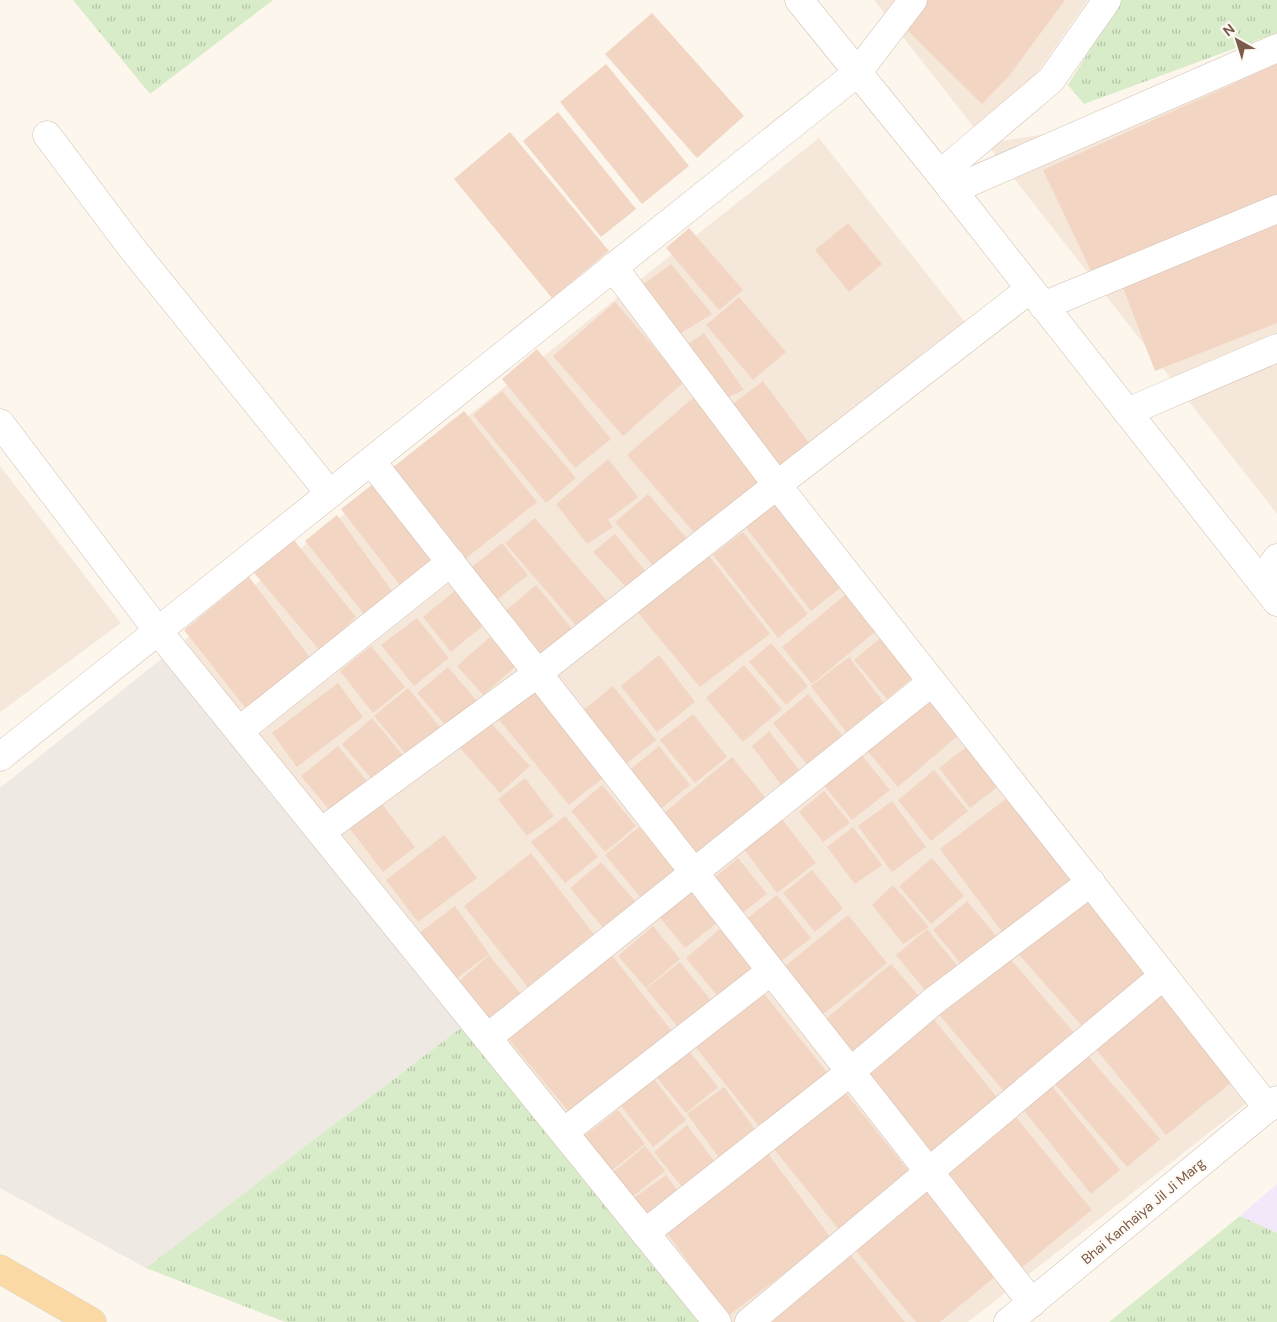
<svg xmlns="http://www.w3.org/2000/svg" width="1277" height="1322" font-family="'DM Sans',sans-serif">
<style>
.residential{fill:#f5e8da}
.industrial{fill:#efe9e4}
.education{fill:#f3e8fa}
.grass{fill:url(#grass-tufts)}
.building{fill:#f3d5c3}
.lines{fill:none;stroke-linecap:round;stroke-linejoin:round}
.minor-casing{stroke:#d1beb0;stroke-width:29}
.major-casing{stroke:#dad1cd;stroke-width:29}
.minor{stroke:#fff;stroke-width:28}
.major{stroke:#fbd9a5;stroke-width:28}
.labels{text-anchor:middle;stroke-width:4.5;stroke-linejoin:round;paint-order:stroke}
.street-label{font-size:14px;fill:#7a5c4d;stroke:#fffaf3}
</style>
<defs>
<pattern id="grass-tufts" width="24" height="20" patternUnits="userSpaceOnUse" patternTransform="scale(1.25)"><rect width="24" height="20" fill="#d8ecc9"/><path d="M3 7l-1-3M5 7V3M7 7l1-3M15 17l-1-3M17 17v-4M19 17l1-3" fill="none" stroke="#b4c2a5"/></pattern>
</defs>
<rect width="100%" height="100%" fill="#fdf6ec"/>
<!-- residential -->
<g class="residential">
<path d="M 874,0 L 1088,0 L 988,143 L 1046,134 L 1277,44 L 1277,514 Z"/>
<path d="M 819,138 L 968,326 L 775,474 L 1266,1088 L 968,1322 L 723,1322 L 184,641 Z"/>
<path d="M 0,466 L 121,623 L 0,712 Z"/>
</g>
<!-- industrial -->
<path class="industrial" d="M 184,641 L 479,1014 L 146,1268 L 0,1188 L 0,788 Z"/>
<!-- education -->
<path class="education" d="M 1277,1184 L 1277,1233 L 1240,1216 Z"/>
<!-- grass -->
<g class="grass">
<path d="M 73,0 L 273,0 L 150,94 Z"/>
<path d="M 1121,0 L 1277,0 L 1277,33 L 1084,104 L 1068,85 Z"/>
<path d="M 479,1014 L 723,1322 L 285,1322 L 146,1268 Z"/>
<path d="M 1240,1216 L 1277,1233 L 1277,1322 L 1109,1322 Z"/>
</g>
<!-- building -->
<g class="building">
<path d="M 925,0 L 1065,0 L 1009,76 L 982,104 L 901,24 Z"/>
<path d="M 652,13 L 744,116 L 697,158 L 605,54 Z"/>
<path d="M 606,64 L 689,166 L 642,204 L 560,102 Z"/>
<path d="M 1277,64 L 1277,195 L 1092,273 L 1043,170 Z"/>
<path d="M 558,112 L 636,209 L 601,237 L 523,141 Z"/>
<path d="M 510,132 L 609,251 L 552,298 L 454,179 Z"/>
<path d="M 1277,218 L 1277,323 L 1155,371 L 1120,280 Z"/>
<path d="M 848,223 L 882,264 L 849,292 L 815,250 Z"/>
<path d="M 689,228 L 743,290 L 719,310 L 666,248 Z"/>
<path d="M 671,264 L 712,314 L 678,335 L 641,286 Z"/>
<path d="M 739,297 L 786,352 L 753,380 L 706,325 Z"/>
<path d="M 615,302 L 684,382 L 623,436 L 553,356 Z"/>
<path d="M 704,333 L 744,390 L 724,399 L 684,347 Z"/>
<path d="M 537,349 L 611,439 L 575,468 L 502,379 Z"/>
<path d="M 763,381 L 809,443 L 776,468 L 730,406 Z"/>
<path d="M 502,391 L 576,478 L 546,503 L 473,415 Z"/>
<path d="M 693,398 L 763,479 L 697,536 L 627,455 Z"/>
<path d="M 464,411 L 537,502 L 460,563 L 387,472 Z"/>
<path d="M 608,459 L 638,497 L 608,520 L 613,527 L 587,544 L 556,504 Z"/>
<path d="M 373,484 L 437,564 L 403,589 L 341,509 Z"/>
<path d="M 775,493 L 847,583 L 811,611 L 740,520 Z"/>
<path d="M 648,494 L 689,541 L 656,569 L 615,522 Z"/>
<path d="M 337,515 L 392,591 L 364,614 L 305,541 Z"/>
<path d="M 535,518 L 614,609 L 584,635 L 505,543 Z"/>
<path d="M 743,532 L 808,614 L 778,638 L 713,555 Z"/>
<path d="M 615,534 L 650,577 L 631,592 L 593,552 Z"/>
<path d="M 290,535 L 356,617 L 320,651 L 250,568 Z"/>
<path d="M 502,543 L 528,575 L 494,602 L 468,570 Z"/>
<path d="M 706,552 L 770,634 L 700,687 L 635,609 Z"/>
<path d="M 249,577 L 311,659 L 248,711 L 184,630 Z"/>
<path d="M 536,585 L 577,635 L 544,662 L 503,613 Z"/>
<path d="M 458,588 L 486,623 L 451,652 L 423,617 Z"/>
<path d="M 845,595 L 875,632 L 812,684 L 782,647 Z"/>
<path d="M 417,618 L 449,658 L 414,686 L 381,645 Z"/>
<path d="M 883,636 L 916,675 L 887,699 L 854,660 Z"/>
<path d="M 490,637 L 516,666 L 483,695 L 457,666 Z"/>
<path d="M 771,643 L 808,686 L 786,705 L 749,662 Z"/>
<path d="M 371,646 L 405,687 L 373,713 L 340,671 Z"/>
<path d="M 659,655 L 695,702 L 657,732 L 621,686 Z"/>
<path d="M 849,657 L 890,711 L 852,740 L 811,686 Z"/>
<path d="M 744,665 L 782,709 L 743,742 L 706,698 Z"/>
<path d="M 448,667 L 481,706 L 450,730 L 417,693 Z"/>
<path d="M 535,682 L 609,773 L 569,805 L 495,715 Z"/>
<path d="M 338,683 L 363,717 L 297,767 L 272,733 Z"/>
<path d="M 613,686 L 656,740 L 620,769 L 577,715 Z"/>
<path d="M 408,688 L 444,732 L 410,759 L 374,716 Z"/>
<path d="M 924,692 L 960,734 L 898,787 L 862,745 Z"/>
<path d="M 808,694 L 845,739 L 810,768 L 773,723 Z"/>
<path d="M 693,714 L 727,757 L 695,783 L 660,740 Z"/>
<path d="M 372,718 L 406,759 L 376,784 L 342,744 Z"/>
<path d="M 490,722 L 530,766 L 500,793 L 460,748 Z"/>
<path d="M 769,731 L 803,775 L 782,786 L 752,746 Z"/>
<path d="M 969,745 L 1000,785 L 970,808 L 939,768 Z"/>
<path d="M 338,746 L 369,784 L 332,813 L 301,776 Z"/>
<path d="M 659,746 L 690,785 L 652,816 L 621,777 Z"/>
<path d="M 856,748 L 890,790 L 852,820 L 818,778 Z"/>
<path d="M 732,757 L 768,801 L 695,860 L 659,817 Z"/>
<path d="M 934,770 L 968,811 L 931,841 L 898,800 Z"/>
<path d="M 525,778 L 554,816 L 527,836 L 498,799 Z"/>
<path d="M 602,785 L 636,826 L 605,852 L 571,811 Z"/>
<path d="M 824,791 L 850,823 L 823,842 L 799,812 Z"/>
<path d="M 1015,792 L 1082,880 L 1006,937 L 940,849 Z"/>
<path d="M 892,801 L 926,847 L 892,872 L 858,826 Z"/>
<path d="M 382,804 L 415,847 L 383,872 L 350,829 Z"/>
<path d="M 778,814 L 816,863 L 777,893 L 740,844 Z"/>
<path d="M 565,816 L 598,857 L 565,883 L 531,842 Z"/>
<path d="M 639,827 L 681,878 L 648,906 L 605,855 Z"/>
<path d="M 853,827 L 882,865 L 855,884 L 827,847 Z"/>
<path d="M 444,835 L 477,878 L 418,922 L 386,880 Z"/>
<path d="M 531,853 L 600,942 L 533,994 L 464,906 Z"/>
<path d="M 738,858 L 767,894 L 737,917 L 709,882 Z"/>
<path d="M 932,858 L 964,896 L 931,924 L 899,886 Z"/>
<path d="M 601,862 L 641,908 L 609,935 L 570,888 Z"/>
<path d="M 812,870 L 843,908 L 815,932 L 783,893 Z"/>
<path d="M 893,885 L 929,927 L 903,944 L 872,905 Z"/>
<path d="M 689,886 L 718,922 L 685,948 L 656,913 Z"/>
<path d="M 777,895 L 811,938 L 774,967 L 740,924 Z"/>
<path d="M 1083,896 L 1155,976 L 1089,1034 L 1015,950 Z"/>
<path d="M 967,901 L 1002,943 L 968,972 L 933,930 Z"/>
<path d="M 455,906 L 489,954 L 453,981 L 418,934 Z"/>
<path d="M 848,915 L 887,963 L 816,1020 L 778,972 Z"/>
<path d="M 653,926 L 680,959 L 646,988 L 618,956 Z"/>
<path d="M 720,929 L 756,972 L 721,1000 L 686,958 Z"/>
<path d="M 927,929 L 960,969 L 928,994 L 896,955 Z"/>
<path d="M 610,953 L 675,1035 L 573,1117 L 507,1037 Z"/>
<path d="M 1006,954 L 1077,1036 L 1007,1095 L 935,1010 Z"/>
<path d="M 489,955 L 526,1000 L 495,1027 L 458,982 Z"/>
<path d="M 680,962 L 717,1008 L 683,1033 L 646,989 Z"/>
<path d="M 891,964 L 925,1003 L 855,1063 L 821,1023 Z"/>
<path d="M 1162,986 L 1237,1078 L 1166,1135 L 1092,1044 Z"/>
<path d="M 762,991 L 833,1080 L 765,1134 L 694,1045 Z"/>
<path d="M 928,1012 L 999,1100 L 928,1158 L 857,1070 Z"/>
<path d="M 685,1046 L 718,1087 L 686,1113 L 653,1073 Z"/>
<path d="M 1081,1048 L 1160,1139 L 1127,1167 L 1048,1076 Z"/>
<path d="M 651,1075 L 686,1120 L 653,1147 L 618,1102 Z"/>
<path d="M 1047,1080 L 1120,1170 L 1091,1194 L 1018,1103 Z"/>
<path d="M 724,1087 L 760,1136 L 723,1163 L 687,1114 Z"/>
<path d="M 841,1087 L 911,1174 L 840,1231 L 770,1144 Z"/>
<path d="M 618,1110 L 645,1144 L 610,1172 L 583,1137 Z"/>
<path d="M 1012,1112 L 1092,1210 L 1020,1269 L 940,1170 Z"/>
<path d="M 687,1125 L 718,1166 L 687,1193 L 654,1152 Z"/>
<path d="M 645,1146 L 665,1171 L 632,1197 L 612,1173 Z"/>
<path d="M 766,1151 L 831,1238 L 728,1316 L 663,1228 Z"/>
<path d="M 666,1175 L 684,1199 L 650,1225 L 631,1200 Z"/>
<path d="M 923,1187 L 997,1275 L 940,1322 L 916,1322 L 852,1246 Z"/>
<path d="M 849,1253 L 905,1322 L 764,1322 Z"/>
</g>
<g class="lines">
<defs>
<g id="minor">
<path d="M 799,0 L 940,174 L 1277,602"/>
<path d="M 47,135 L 131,247 L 330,494"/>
<path d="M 940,174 L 1051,80 L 1107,0"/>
<path d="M 952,190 L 1277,48"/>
<path d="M 1030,289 L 777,485 L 1268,1108"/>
<path d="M 1043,306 L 1277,209"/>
<path d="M 1127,412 L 1277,348"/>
<path d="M 0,423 L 158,631 L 717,1322"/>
<path d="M 371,461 L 1032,1303"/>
<path d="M 1261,582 L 1277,558"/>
<path d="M 239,731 L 451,562"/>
<path d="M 0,757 L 857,73 L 913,0"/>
<path d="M 321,832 L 538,673 L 777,485 L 613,267"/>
<path d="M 487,1038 L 932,682"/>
<path d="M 564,1132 L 771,971"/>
<path d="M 645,1233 L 849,1073 L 935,1000 L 1091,882"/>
<path d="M 749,1322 L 1163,976"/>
<path d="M 1008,1322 L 1277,1100"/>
</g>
<path id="major" d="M 0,1269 L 92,1322"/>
</defs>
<!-- minor casing -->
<use href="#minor" class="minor-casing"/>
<!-- major casing -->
<use href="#major" class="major-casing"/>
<!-- minor -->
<use href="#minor" class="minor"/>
<!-- major -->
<use href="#major" class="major"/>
</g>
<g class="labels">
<!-- street labels -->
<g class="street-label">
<text transform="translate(1143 1211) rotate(-40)" y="5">Bhai Kanhaiya Jil Ji Marg</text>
</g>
</g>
<!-- north arrow -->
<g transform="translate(1237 40) rotate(321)" stroke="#fffaf3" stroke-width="4" paint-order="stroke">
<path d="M0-4L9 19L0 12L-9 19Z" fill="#7a5c4d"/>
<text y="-8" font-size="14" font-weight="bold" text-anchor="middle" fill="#7a5c4d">N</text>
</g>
</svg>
